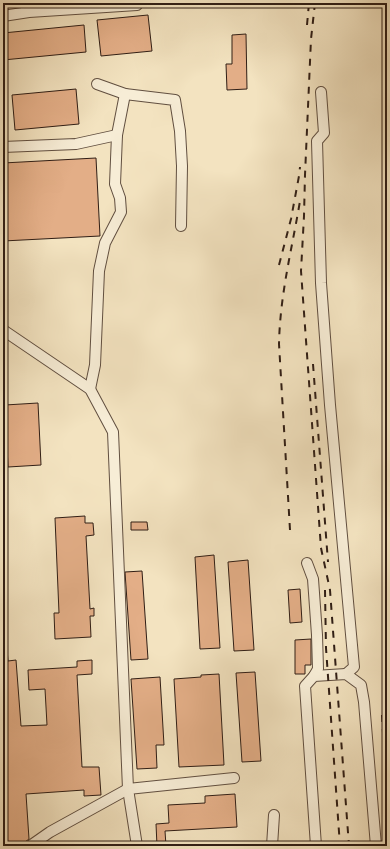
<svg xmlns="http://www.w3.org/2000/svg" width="390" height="849" font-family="Alegreya,serif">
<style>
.building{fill:#e3ae87;stroke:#301e15}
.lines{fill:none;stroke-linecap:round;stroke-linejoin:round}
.minor-casing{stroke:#614f40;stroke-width:12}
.minor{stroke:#f7edd6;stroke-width:10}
.rail{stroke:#301e15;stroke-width:2;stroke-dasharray:7 7;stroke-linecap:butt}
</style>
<rect width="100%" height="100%" fill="#f3e3c0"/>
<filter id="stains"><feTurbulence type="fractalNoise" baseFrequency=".005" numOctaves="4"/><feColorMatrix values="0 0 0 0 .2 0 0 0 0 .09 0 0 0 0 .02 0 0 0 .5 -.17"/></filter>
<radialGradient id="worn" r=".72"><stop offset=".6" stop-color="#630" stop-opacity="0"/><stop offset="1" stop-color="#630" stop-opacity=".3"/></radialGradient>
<!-- building -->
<g class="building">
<path d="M 148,15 L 152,51 L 101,56 L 97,20 Z"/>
<path d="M 84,25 L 86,52 L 3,60 L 3,33 Z"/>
<path d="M 246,34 L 247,89 L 227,90 L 226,64 L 232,64 L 232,35 Z"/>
<path d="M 76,89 L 79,124 L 15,130 L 12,95 Z"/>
<path d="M 96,158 L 100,236 L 3,241 L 3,163 Z"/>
<path d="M 38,403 L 41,465 L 8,467 L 5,405 Z"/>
<path d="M 85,516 L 85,523 L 93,523 L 94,535 L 86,536 L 90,609 L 94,608 L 94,616 L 90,616 L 91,637 L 55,639 L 54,613 L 59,613 L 55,518 Z"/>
<path d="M 131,522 L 147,522 L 148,530 L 131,530 Z"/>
<path d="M 214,555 L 220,648 L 200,649 L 195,557 Z"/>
<path d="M 248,560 L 254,650 L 234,651 L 228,562 Z"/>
<path d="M 142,571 L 148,659 L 131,660 L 125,572 Z"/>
<path d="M 300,589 L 302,622 L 290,623 L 288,590 Z"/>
<path d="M 311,639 L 311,665 L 305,665 L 305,674 L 295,674 L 295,640 Z"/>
<path d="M 3,649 L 7,649 L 8,661 L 16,660 L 21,726 L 47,725 L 45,689 L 29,690 L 28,670 L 77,667 L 77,661 L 92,660 L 92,674 L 77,675 L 82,767 L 99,767 L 101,795 L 84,796 L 84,790 L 26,794 L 29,839 L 25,842 L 3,843 Z"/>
<path d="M 255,672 L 261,761 L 242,762 L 236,673 Z"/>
<path d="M 219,674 L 224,765 L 179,767 L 174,679 L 201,677 L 201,675 Z"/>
<path d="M 160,677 L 164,745 L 156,745 L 157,768 L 137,769 L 131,679 Z"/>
<path d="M 235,794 L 237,827 L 165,831 L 166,846 L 157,846 L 156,824 L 169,823 L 168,805 L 205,803 L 205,796 Z"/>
</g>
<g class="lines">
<defs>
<g id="minor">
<path d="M 3,16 L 29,12 L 137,5"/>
<path d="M 97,84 L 125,94 L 175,100 L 180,131 L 182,166 L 181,226"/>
<path d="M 321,92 L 324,133 L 317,141 L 321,283 L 330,405 L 354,667 L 346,674"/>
<path d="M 3,147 L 76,144 L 117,135"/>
<path d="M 3,330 L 90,389 L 113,432 L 128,789 L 137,846"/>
<path d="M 90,389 L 95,365 L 99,271 L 105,243 L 121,212 L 120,198 L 115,184 L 117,135 L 125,94"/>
<path d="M 307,563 L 313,579 L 317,635 L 318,669 L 314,676"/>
<path d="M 30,846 L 50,832 L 128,789 L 234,778"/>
<path d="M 272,846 L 274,815"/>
<path d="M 316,846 L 305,686 L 314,676 L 346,674 L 361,685 L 364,702 L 376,846"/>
</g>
</defs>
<!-- minor casing -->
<use href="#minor" class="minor-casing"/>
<!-- minor -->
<use href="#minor" class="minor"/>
<!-- rail -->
<g class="rail">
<path d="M 315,3 L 311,39 L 305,175 L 304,216 L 301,271 L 321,548 L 330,590 L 349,846"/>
<path d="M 307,25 L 309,3"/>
<path d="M 279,265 L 291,219 L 299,176 L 300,167"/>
<path d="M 313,364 L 328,562"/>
<path d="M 290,530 L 279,344 C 280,294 292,249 300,201"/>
<path d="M 325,590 L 326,648 L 340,846"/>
<path d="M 382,715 L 384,751 L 387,769"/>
</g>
</g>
<!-- margin -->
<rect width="390" height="849" fill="none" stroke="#f3e3c0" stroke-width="16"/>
<rect x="4" y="4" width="382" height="841" fill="none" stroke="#301e15" stroke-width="2"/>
<rect x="8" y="8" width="374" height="833" fill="none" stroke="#301e15"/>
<rect width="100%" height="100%" filter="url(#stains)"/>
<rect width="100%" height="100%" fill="url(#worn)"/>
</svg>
